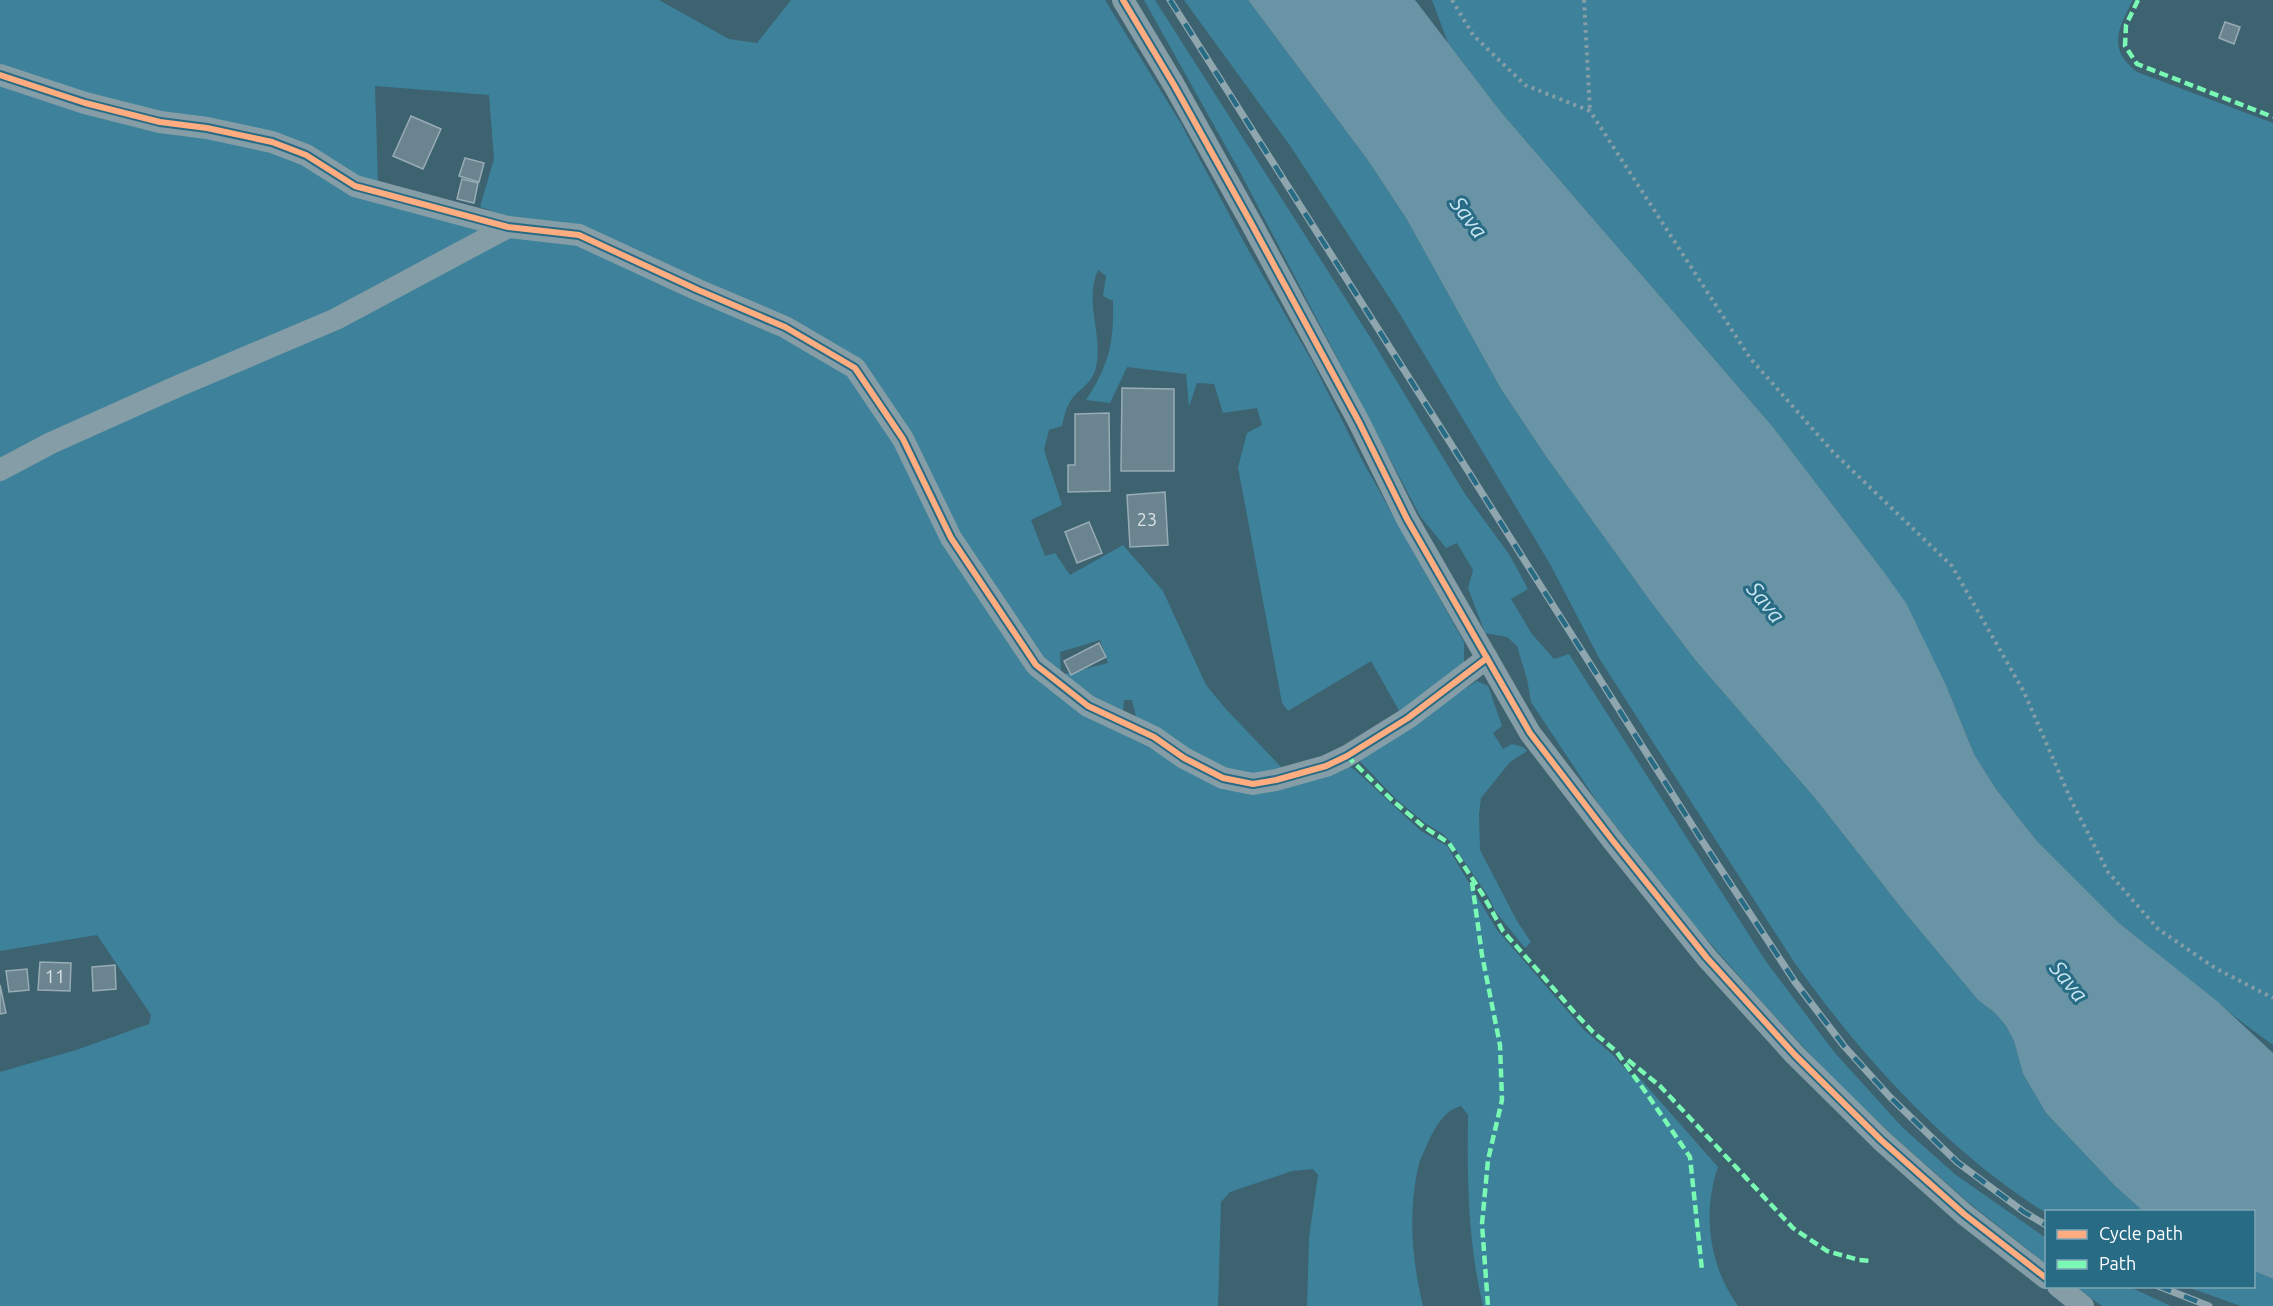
<svg xmlns="http://www.w3.org/2000/svg" width="2273" height="1306" font-family="Ubuntu,sans-serif">
<style>
.green{fill:#3d829a;fill-rule:evenodd}
.water{fill:#6994a5}
.building{fill:#6a858f;stroke:#97acb4;stroke-width:1.5}
.lines{fill:none;stroke-linecap:round;stroke-linejoin:round}
.path{stroke:#849da6;stroke-width:4;stroke-dasharray:3 4.5;stroke-linecap:butt}
.minor{stroke:#849da6;stroke-width:22}
.rail-casing{stroke:#8fa6ae;stroke-width:7}
.rail{stroke:#286b85;stroke-width:4.5;stroke-dasharray:14;stroke-linecap:butt}
.quiet{stroke:#7af9b4;stroke-width:4.5;stroke-dasharray:9 4.5;stroke-linecap:butt}
.cycleway-casing{stroke:#286b85;stroke-width:10}
.cycleway{stroke:#ffac80;stroke-width:6}
.labels{text-anchor:middle;stroke-width:6;stroke-linejoin:round;paint-order:stroke}
.number-label{font-size:18px;fill:#dae0e3}
.water-label{font-size:22px;font-style:italic;fill:#c8e6f1;stroke:#286b85}
</style>
<rect width="100%" height="100%" fill="#3d6270"/>
<!-- green -->
<g class="green">
<path d="M 0,0 L 659,0 L 729,39 L 757,43 L 791,0 L 1105,0 L 1180,122 L 1246,246 L 1313,363 L 1362,460 L 1464,642 L 1464,663 L 1401,714 L 1371,661 L 1288,711 L 1282,703 L 1238,467 L 1247,433 L 1262,425 L 1257,408 L 1223,413 L 1214,384 L 1197,383 L 1189,407 L 1186,374 L 1127,367 L 1110,403 L 1086,400 C 1109,365 1114,343 1113,301 L 1103,296 L 1106,276 L 1098,270 C 1083,303 1105,337 1095,371 C 1091,382 1082,388 1074,396 C 1067,404 1064,416 1062,426 L 1049,430 L 1044,450 L 1062,505 L 1031,520 L 1045,556 L 1055,553 L 1070,575 L 1123,545 L 1163,591 L 1206,685 L 1225,708 L 1283,769 C 1235,791 1176,746 1137,721 L 1132,700 L 1124,700 L 1123,712 L 1119,715 L 1111,714 L 1105,724 C 1117,730 1131,734 1143,741 C 1169,755 1193,776 1222,787 C 1257,801 1312,779 1345,764 L 1355,770 L 1421,831 L 1447,846 L 1497,930 L 1584,1030 L 1614,1056 L 1634,1079 L 1637,1075 L 1718,1167 C 1702,1213 1709,1266 1738,1306 L 1483,1306 C 1468,1243 1467,1180 1468,1115 L 1461,1106 C 1445,1110 1437,1125 1430,1138 C 1426,1148 1420,1158 1418,1168 C 1408,1213 1412,1261 1423,1306 L 1307,1306 L 1309,1237 L 1318,1175 L 1313,1169 L 1292,1171 L 1230,1192 L 1221,1202 L 1218,1306 L 0,1306 L 0,1072 L 76,1050 L 149,1024 L 151,1015 L 97,935 L 0,951 L 0,480 L 15,471 L 4,459 L 0,462 L 0,81 L 83,108 L 175,131 L 273,149 L 302,162 L 352,192 L 389,199 L 474,222 L 494,234 L 505,238 L 531,236 L 538,224 L 505,220 L 489,210 L 480,207 L 494,159 L 489,95 L 375,86 L 378,183 L 356,180 L 341,168 L 273,137 L 158,118 L 0,70 ZM 1100,640 L 1108,663 L 1061,675 L 1060,652 Z"/>
<path d="M 1144,0 L 1155,0 L 1370,337 L 1465,494 L 1509,554 L 1528,589 L 1511,599 L 1532,634 L 1554,659 L 1569,654 L 1767,963 L 1835,1053 L 1903,1128 L 1956,1175 L 2046,1238 L 2046,1264 L 1968,1202 L 1890,1133 L 1833,1079 L 1761,1001 L 1695,926 L 1602,809 L 1531,702 L 1527,679 L 1517,646 L 1507,637 L 1485,633 L 1468,588 L 1473,570 L 1457,543 L 1446,548 L 1420,516 L 1240,172 Z"/>
<path d="M 1184,0 L 1248,0 L 1367,159 L 1406,218 L 1501,389 L 1545,455 L 1648,598 L 1696,661 L 1814,797 L 1906,914 L 1978,1000 L 1995,1013 L 2006,1026 L 2014,1041 L 2023,1074 L 2046,1113 L 2115,1186 L 2143,1211 L 2046,1213 C 1947,1151 1862,1057 1794,962 L 1599,658 L 1550,564 L 1398,311 L 1291,147 Z"/>
<path d="M 1432,0 L 2133,0 C 2118,29 2107,49 2137,72 L 2273,123 L 2273,1045 L 2243,1023 L 2119,923 L 2037,841 L 1996,789 L 1974,754 L 1946,685 L 1926,646 L 1881,568 L 1773,427 L 1501,112 L 1448,43 Z"/>
<path d="M 1477,681 L 1488,686 L 1502,726 L 1493,733 L 1503,749 L 1512,744 L 1523,747 L 1527,751 L 1510,762 L 1481,798 L 1479,814 L 1480,850 L 1517,921 L 1531,942 L 1525,948 L 1495,911 L 1488,896 L 1451,842 L 1443,834 L 1425,823 L 1396,799 L 1356,757 L 1379,744 Z"/>
<path d="M 2254,1271 L 2273,1279 L 2273,1306 L 2241,1306 L 2187,1287 L 2254,1286 Z"/>
<path d="M 2076,1287 L 2130,1287 L 2171,1306 L 2102,1306 Z"/>
</g>
<!-- water -->
<path class="water" d="M 1248,0 L 1415,0 L 1501,112 L 1773,427 L 1881,568 L 1906,603 L 1946,685 L 1974,754 L 1996,789 L 2037,841 L 2119,923 L 2217,1001 L 2273,1053 L 2273,1279 L 2254,1271 L 2254,1212 L 2143,1211 L 2115,1186 L 2046,1113 L 2023,1074 L 2014,1041 L 2006,1026 L 1995,1013 L 1978,1000 L 1906,914 L 1814,797 L 1696,661 L 1648,598 L 1545,455 L 1501,389 L 1406,218 L 1367,159 Z"/>
<!-- building -->
<g class="building">
<path d="M 2225,22 L 2240,27 L 2234,44 L 2219,38 Z"/>
<path d="M 411,116 L 441,129 L 423,169 L 393,156 Z"/>
<path d="M 465,158 L 484,163 L 479,182 L 459,176 Z"/>
<path d="M 462,179 L 478,183 L 474,203 L 457,199 Z"/>
<path d="M 1122,388 L 1174,389 L 1174,471 L 1121,471 Z"/>
<path d="M 1109,413 L 1110,491 L 1068,492 L 1068,465 L 1075,465 L 1075,414 Z"/>
<path d="M 1165,492 L 1168,545 L 1130,547 L 1127,495 Z"/>
<path d="M 1089,522 L 1102,553 L 1077,563 L 1065,532 Z"/>
<path d="M 1099,643 L 1106,657 L 1071,675 L 1064,661 Z"/>
<path d="M 40,962 L 71,963 L 70,991 L 38,990 Z"/>
<path d="M 115,965 L 116,989 L 93,991 L 92,967 Z"/>
<path d="M 27,969 L 29,990 L 9,992 L 6,971 Z"/>
<path d="M 0,985 L 6,1013 L 0,1014 Z"/>
</g>
<g class="lines">
<!-- path -->
<g class="path">
<path d="M 1452,0 L 1473,35 L 1525,85 L 1590,111 L 1750,358 L 1833,452 L 1952,566 L 2024,692 L 2071,800 L 2108,872 L 2158,929 L 2215,968 L 2273,998"/>
<path d="M 1584,0 L 1590,111"/>
</g>
<!-- minor -->
<g class="minor">
<path d="M 1123,0 L 1174,85 L 1250,221 L 1359,422 L 1407,519 L 1530,733 L 1613,841 L 1707,958 L 1795,1055 L 1881,1140 L 1964,1214 L 2046,1278"/>
<path d="M 0,75 L 85,103 L 160,122 L 207,128 L 272,142 L 306,155 L 355,186 L 508,227 L 579,235 L 698,290 L 785,327 L 855,368 L 903,439 L 951,538 L 1036,665 L 1088,706 L 1154,737 L 1184,758 L 1223,778 L 1253,784 L 1276,780 L 1326,766 L 1347,756 L 1408,718 L 1487,658"/>
<path d="M 0,470 L 51,443 L 176,387 L 336,319 L 508,227"/>
<path d="M 2058,1286 L 2083,1306"/>
</g>
<defs>
<g id="rail">
<path d="M 1170,0 L 1699,836 L 1795,982 L 1844,1046 L 1890,1097 L 1957,1162 L 2024,1212 L 2046,1225"/>
<path d="M 2158,1286 L 2209,1306"/>
</g>
</defs>
<!-- rail casing -->
<use href="#rail" class="rail-casing"/>
<!-- rail -->
<use href="#rail" class="rail"/>
<!-- quiet -->
<g class="quiet">
<path d="M 2138,0 L 2126,25 L 2125,46 L 2137,64 L 2273,117"/>
<path d="M 1347,756 L 1393,801 L 1424,827 L 1449,843 L 1483,895 L 1503,931 L 1575,1013 L 1593,1032 L 1616,1051 L 1647,1094 L 1690,1157 L 1702,1270"/>
<path d="M 1472,882 L 1482,955 L 1500,1045 L 1502,1100 L 1488,1160 L 1482,1224 L 1488,1306"/>
<path d="M 1628,1060 L 1660,1086 L 1793,1228 L 1827,1251 L 1859,1260 L 1871,1261"/>
</g>
<defs>
<g id="cycleway">
<path d="M 1123,0 L 1174,85 L 1250,221 L 1359,422 L 1407,519 L 1530,733 L 1613,841 L 1707,958 L 1795,1055 L 1881,1140 L 1964,1214 L 2046,1278"/>
<path d="M 0,75 L 85,103 L 160,122 L 207,128 L 272,142 L 306,155 L 355,186 L 508,227 L 579,235 L 698,290 L 785,327 L 855,368 L 903,439 L 951,538 L 1036,665 L 1088,706 L 1154,737 L 1184,758 L 1223,778 L 1253,784 L 1276,780 L 1326,766 L 1347,756 L 1408,718 L 1487,658"/>
</g>
</defs>
<!-- cycleway casing -->
<use href="#cycleway" class="cycleway-casing"/>
<!-- cycleway -->
<use href="#cycleway" class="cycleway"/>
</g>
<g class="labels">
<!-- number labels -->
<g class="number-label">
<text x="1147" y="526">23</text>
<text x="55" y="983">11</text>
</g>
<!-- water labels -->
<g class="water-label">
<text transform="translate(1469 217) rotate(53)" y="8">Sava</text>
<text transform="translate(1766 602) rotate(51)" y="8">Sava</text>
<text transform="translate(2069 981) rotate(51)" y="8">Sava</text>
</g>
</g>
<!-- legend -->
<rect x="2045" y="1210" width="210" height="78" fill="#286b85" stroke="#7ea6b6" stroke-width="1.5"/>
<rect x="2057" y="1230" width="30" height="9" fill="#ffac80" stroke="#7ea6b6" stroke-width="1.5"/>
<text x="2099" y="1240" font-size="18" fill="#ffffff">Cycle path</text>
<rect x="2057" y="1260" width="30" height="9" fill="#7af9b4" stroke="#7ea6b6" stroke-width="1.5"/>
<text x="2099" y="1270" font-size="18" fill="#ffffff">Path</text>
</svg>
